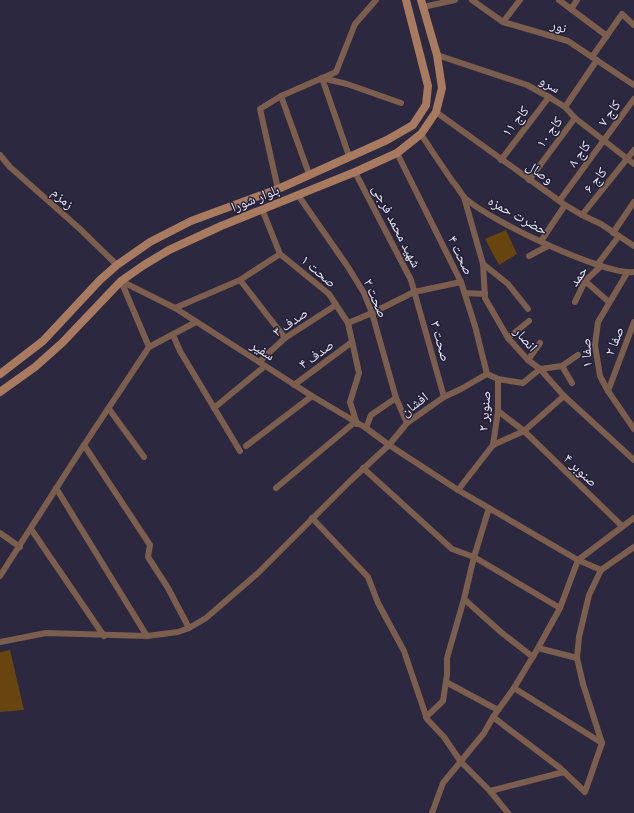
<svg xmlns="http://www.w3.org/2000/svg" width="634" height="813" font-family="'IBM Plex Sans','Noto Naskh Arabic',sans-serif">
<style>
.building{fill:#68450f}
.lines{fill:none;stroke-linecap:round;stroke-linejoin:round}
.street{stroke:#7c5e4e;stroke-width:6}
.secondary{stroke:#a87a5f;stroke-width:8}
.labels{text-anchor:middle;stroke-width:3;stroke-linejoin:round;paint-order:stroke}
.street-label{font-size:14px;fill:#e9e8f8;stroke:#221f36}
</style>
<rect width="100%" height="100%" fill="#2c2840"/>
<!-- building -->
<g class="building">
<path d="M 506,230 L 517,254 L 499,265 L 485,239 Z"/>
<path d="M 10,650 L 24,710 L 0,712 L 0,652 Z"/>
</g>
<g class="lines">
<!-- street -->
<g class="street">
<path d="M 472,0 L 503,22 L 568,41 L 634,85"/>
<path d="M 559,0 L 607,36"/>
<path d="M 423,7 L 455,0"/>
<path d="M 571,9 L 577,0"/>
<path d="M 503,22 L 520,0"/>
<path d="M 437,55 L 527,85 L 549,97 L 565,107 L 575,118 L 634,164"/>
<path d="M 592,57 L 622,14 L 634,25"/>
<path d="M 322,78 L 347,84 L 401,103"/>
<path d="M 322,78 L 349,156"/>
<path d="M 565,107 L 597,60"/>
<path d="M 436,112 L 565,205 L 582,215 L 601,224 L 634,246"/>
<path d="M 421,134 C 431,150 442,166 453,182 C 457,186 460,192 464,197 C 486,219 605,276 634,272"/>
<path d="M 397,153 L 461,282 L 475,326 L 487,374"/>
<path d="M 0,155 L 10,167 L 80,229 L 117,265"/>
<path d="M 501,160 L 549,97"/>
<path d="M 355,172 L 411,280 L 444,397"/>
<path d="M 309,174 L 281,96 L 336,72 L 355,24 L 376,0"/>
<path d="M 529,180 L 575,118"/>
<path d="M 278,189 L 260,109 L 281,96"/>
<path d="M 298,195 L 348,267 L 364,293 L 372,313 L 396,398 L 407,423"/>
<path d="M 464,197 L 483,264 L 485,298 L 508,338 L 528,360 L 540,369 L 564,396 L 634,460"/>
<path d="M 560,200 L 634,99"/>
<path d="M 262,209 L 280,254 L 329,294 L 348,323 L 359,373 L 350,402 L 357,424"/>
<path d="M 582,215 L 634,150"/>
<path d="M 613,233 L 634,202"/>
<path d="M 541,241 L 565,205"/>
<path d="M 529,256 L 548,246"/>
<path d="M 483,264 L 508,284 L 528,309"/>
<path d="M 597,265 L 619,236"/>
<path d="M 627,273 L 598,322 L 595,345 L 600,376 L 608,391 L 634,429"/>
<path d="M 240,280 L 285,338"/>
<path d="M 121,281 L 175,308 L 312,396 L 366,428 L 389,445 L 458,490 L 578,560 L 634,518"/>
<path d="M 585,281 L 609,302"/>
<path d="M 465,293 L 485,294"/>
<path d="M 575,302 L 585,281 L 601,266"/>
<path d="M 175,308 L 240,280 L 280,254"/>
<path d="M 348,323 L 372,313 L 414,292 L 461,282"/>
<path d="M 173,335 L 180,351 L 240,451"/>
<path d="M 508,338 L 529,321"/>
<path d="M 149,347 L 196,322"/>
<path d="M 528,360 L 540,343"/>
<path d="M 259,362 L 285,338 L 336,305"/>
<path d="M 562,366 L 572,383"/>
<path d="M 294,385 L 352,342"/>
<path d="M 608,391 L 634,322"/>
<path d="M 214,408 L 265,366"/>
<path d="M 109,409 L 144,457"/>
<path d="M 498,411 L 524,431 L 622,526"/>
<path d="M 366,428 L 371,415 L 396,398"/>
<path d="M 84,445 L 150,545 L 148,557 L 168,588 L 189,628"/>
<path d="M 493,445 L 498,411 L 498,379"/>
<path d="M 246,446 L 312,396"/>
<path d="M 363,468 L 452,549 L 474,557 L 489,508"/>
<path d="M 56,488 L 147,636"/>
<path d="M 276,488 L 355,422"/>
<path d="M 458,490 L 493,445 L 524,431 L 564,396"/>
<path d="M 312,518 L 368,577 L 378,603 L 404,651 L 427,719 L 444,737 L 461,762 L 490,791 L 508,813"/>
<path d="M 31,529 L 104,636"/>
<path d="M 0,533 L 20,547"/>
<path d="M 0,576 L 84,445 L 149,347 L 121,281"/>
<path d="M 0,642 L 46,633 L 147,636 L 178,632 L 189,628 L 206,618 L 258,573 L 350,481 L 389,445 L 407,423 L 444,397 L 461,389 L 487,374 L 498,379 L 523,383 L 540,369 L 562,366 L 578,355"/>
<path d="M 538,648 L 577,658"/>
<path d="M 533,657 L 502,633 L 464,599 L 474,557 L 560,608"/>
<path d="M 446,682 L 498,710"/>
<path d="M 514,688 L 602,743"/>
<path d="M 426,717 L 443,701 L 447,675 L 447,658 L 464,599"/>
<path d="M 493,717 L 560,768 L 585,792 L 602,743 L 583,684 L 577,658 L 579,637 L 589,595 L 601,570 L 634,547"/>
<path d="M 490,791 L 564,772"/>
<path d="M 432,813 L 443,783 L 484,733 L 493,717 L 514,688 L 538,648 L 560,608 L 578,560 L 601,570"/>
</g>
<!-- secondary -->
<g class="secondary">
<path d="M 0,374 L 43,341 L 100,280 L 117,265 L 150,242 L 191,221 L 278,189 L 387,140 L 413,125 L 426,105 L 428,86 L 406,0"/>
<path d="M 0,392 L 35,367 L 62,343 L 121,281 L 144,265 L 169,250 L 221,226 L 355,172 L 397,153 L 421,134 L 436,112 L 442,88 L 437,55 L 421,0"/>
</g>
</g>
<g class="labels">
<!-- street labels -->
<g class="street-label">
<text transform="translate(559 26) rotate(18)" y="5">نور</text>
<text transform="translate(550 84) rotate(30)" y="5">سرو</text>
<text transform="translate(609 113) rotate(-54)" y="5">کاج ۷</text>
<text transform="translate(515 121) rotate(-52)" y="5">کاج ۱۱</text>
<text transform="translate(549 132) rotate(-54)" y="5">کاج ۱۰</text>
<text transform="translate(579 154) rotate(-54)" y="5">کاج ۸</text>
<text transform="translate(540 172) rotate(35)" y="5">وصال</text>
<text transform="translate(595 180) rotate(-51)" y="5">کاج ۶</text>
<text transform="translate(63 198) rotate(42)" y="5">زمزم</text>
<text transform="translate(255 198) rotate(-22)" y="5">بلوار شورا</text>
<text transform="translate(518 215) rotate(29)" y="5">حضرت حمزه</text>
<text transform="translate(397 226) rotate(63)" y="5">شهید محمد فرجی</text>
<text transform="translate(461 255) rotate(64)" y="5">صحت ۴</text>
<text transform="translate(319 271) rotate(41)" y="5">صحت ۱</text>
<text transform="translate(578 276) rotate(-55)" y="5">حمد</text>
<text transform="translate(376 298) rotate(67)" y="5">صحت ۲</text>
<text transform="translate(290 322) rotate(-35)" y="5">صدف ۳</text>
<text transform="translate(526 339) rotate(49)" y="5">انصار</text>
<text transform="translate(441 341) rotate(74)" y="5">صحت ۳</text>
<text transform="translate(614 341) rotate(-69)" y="5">صفا ۲</text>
<text transform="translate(263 350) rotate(33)" y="5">سفیر</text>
<text transform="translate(586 353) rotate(-93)" y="5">صفا ۱</text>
<text transform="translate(316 354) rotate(-36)" y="5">صدف ۴</text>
<text transform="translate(414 404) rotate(-37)" y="5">افشان</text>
<text transform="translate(484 411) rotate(-86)" y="5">صنوبر ۲</text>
<text transform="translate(581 470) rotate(44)" y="5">صنوبر ۴</text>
</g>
</g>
</svg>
